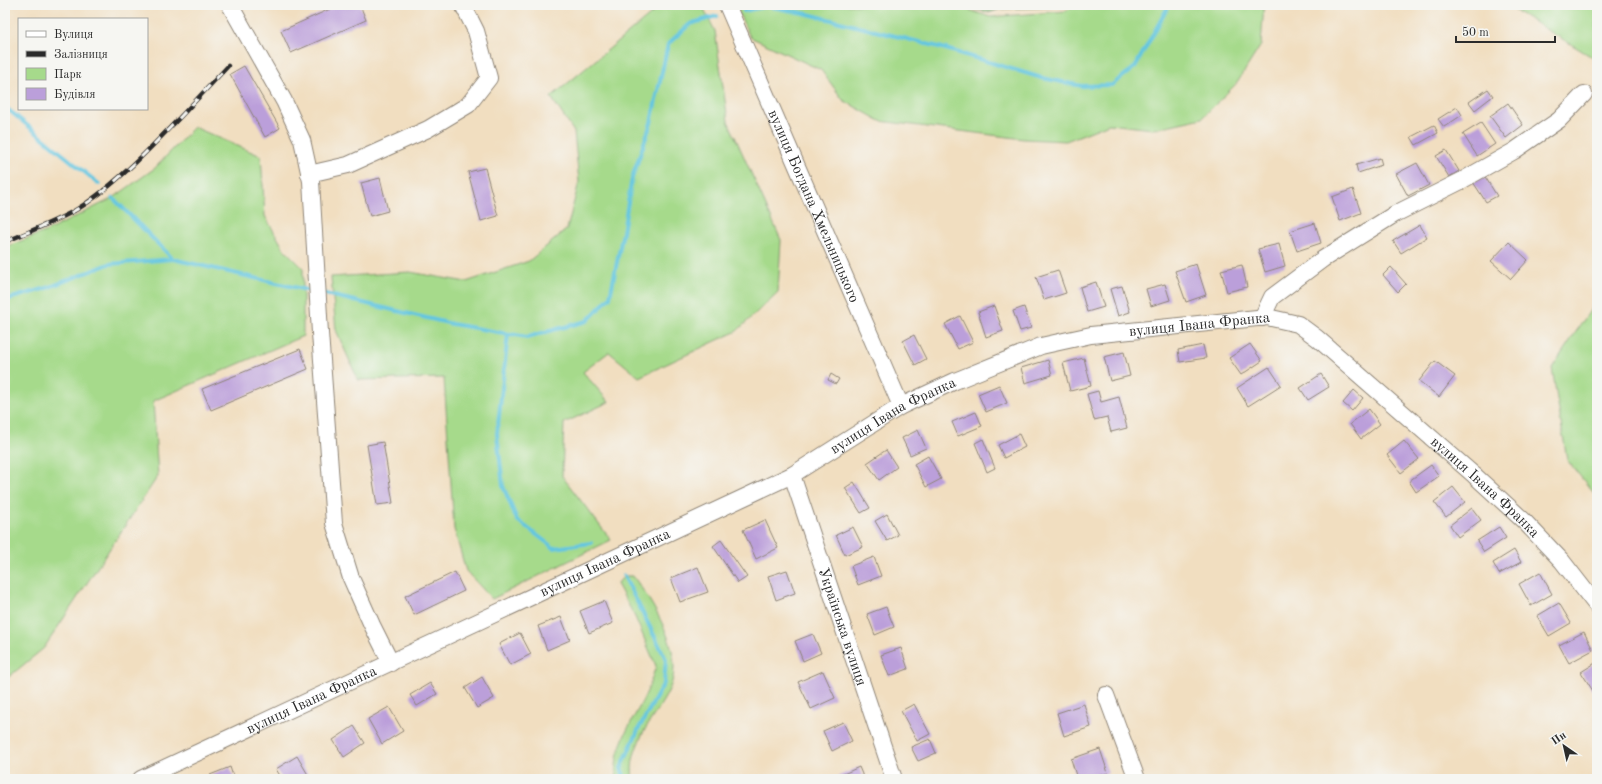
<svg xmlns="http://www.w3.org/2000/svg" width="1602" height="784" font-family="'Old Standard TT',serif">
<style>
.green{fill:#a6da8b;stroke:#68825b}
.forest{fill:#84ba77;stroke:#587251}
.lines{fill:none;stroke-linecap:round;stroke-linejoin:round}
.stream{stroke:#63c6e0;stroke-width:4}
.building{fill:#bb9fda}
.minor-casing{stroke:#8e8476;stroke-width:18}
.minor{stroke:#fff;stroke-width:16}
.rail-casing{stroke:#2b2b2b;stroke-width:4.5}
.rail{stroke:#f6f6f2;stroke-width:3;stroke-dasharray:9;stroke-linecap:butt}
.labels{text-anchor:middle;stroke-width:3;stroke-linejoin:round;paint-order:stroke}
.street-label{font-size:15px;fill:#2b2b2b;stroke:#f6f6f2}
</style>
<rect width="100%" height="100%" fill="#f6f6f2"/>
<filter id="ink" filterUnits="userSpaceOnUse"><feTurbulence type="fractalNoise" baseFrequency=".025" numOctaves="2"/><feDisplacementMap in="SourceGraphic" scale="8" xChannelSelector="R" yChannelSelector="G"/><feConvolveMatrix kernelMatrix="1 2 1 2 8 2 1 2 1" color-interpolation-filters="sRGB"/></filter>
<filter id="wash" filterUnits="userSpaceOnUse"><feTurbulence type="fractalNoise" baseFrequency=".012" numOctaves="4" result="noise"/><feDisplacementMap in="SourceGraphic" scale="16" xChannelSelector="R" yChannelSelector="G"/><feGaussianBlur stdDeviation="0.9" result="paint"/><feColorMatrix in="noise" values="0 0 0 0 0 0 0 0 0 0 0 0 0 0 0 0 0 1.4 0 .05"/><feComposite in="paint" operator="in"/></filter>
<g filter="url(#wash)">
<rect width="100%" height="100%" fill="#f1dec0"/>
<!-- green -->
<g class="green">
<path d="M 662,5 L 702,5 L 715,31 L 728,121 L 781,240 L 778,292 L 737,331 L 639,377 L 609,352 L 583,372 L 609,402 L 564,423 L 562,476 L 611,540 L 492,599 L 466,571 L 454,529 L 444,378 L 358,380 L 336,330 L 331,277 L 410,272 L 466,282 L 529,261 L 567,229 L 579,182 L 574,132 L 551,97 Z"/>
<path d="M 735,5 L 955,5 L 990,17 L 1066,11 L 1075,5 L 1264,5 L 1261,45 L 1237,83 L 1202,118 L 1153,129 L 1109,124 L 1066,141 L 1024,139 L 880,121 L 843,100 L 821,70 L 750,37 Z"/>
<path d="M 998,5 L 1067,5 L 1064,7 L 1001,9 Z"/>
<path d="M 1506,5 L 1597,5 L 1597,60 Z"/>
<path d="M 194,127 L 261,156 L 265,216 L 284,249 L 303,268 L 303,336 L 153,401 L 158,476 L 44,648 L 5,680 L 5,247 L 47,231 L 113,198 L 155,168 Z"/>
<path d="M 1597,300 L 1597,497 L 1567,460 L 1552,368 Z"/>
<path d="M 624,576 L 633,576 C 652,602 682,648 672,682 C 667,699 650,719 642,735 C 635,750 630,763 633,779 L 617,779 C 611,752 632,722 644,698 C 649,688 652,677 656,666 L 635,617 L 617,584 Z"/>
</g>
<!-- forest -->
<path class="forest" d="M 961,5 L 998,5 L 1001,9 L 989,13 Z"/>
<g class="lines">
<!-- stream -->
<g class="stream">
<path d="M 744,11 L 767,6 L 808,14 L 939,47 L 1042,78 L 1082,86 L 1112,85 L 1135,67 L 1169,5"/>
<path d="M 5,107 L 99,184"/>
<path d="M 113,198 L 173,259"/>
<path d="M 321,293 L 452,324 L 527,337 L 587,321 L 610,297 L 623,232 L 632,178 L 651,123 L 668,44 L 690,24 L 717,16"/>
<path d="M 5,300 L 47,288 L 109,264 L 173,259 L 315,292"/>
<path d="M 508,334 L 497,434 L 503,486 L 517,520 L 554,548 L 591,543"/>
<path d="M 624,576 L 666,659 L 664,683 L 638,730 L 621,768 L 625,779"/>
</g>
</g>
<g id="blocks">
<!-- building -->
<g class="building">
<path d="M 339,5 L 360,5 L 366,20 L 291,53 L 281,31 Z"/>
<path d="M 244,66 L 280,128 L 265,137 L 230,74 Z"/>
<path d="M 1488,89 L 1493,96 L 1475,110 L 1469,102 Z"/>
<path d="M 1508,103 L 1523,125 L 1506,138 L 1490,116 Z"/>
<path d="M 1457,107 L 1462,115 L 1444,127 L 1438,119 Z"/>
<path d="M 1481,123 L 1495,144 L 1477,156 L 1463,134 Z"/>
<path d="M 1434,125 L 1438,133 L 1416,145 L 1411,137 Z"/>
<path d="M 1446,150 L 1459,171 L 1449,177 L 1436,156 Z"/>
<path d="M 1380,158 L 1382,165 L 1358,173 L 1356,165 Z"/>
<path d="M 1417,163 L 1429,185 L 1408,196 L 1396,174 Z"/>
<path d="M 485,168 L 498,216 L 481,221 L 468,172 Z"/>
<path d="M 1484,175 L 1497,196 L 1486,202 L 1473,182 Z"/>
<path d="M 380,178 L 388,211 L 370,216 L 361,183 Z"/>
<path d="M 1353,189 L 1361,213 L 1340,221 L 1332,197 Z"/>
<path d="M 1315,223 L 1321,243 L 1297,251 L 1290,231 Z"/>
<path d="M 1420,225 L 1427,237 L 1401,253 L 1393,241 Z"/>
<path d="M 1509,242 L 1528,260 L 1511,279 L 1491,261 Z"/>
<path d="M 1279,244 L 1285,266 L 1265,272 L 1258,249 Z"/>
<path d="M 1196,264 L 1206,295 L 1186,302 L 1175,271 Z"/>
<path d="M 1242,265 L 1247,287 L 1227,292 L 1221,270 Z"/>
<path d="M 1391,267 L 1406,284 L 1398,292 L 1383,275 Z"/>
<path d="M 1058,270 L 1066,293 L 1044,300 L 1036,277 Z"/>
<path d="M 1096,282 L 1104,307 L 1087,312 L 1080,287 Z"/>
<path d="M 1165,284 L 1170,300 L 1151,306 L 1146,289 Z"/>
<path d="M 1122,286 L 1130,312 L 1118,316 L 1110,289 Z"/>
<path d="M 994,306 L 1003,331 L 986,337 L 978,312 Z"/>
<path d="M 1024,307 L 1031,328 L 1020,331 L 1013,311 Z"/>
<path d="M 960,316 L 973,342 L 958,349 L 945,324 Z"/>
<path d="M 914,335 L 926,359 L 915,365 L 903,341 Z"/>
<path d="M 1250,344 L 1262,361 L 1241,375 L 1229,358 Z"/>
<path d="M 1203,345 L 1206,358 L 1180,362 L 1178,350 Z"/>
<path d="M 300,349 L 308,369 L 211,410 L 202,389 Z"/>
<path d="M 1124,352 L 1130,376 L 1110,381 L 1104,357 Z"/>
<path d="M 1084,358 L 1091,386 L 1070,391 L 1063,363 Z"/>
<path d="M 1048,360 L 1052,375 L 1025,383 L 1021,368 Z"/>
<path d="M 1435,361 L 1455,376 L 1439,397 L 1419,381 Z"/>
<path d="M 1269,367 L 1281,385 L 1248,406 L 1237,388 Z"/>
<path d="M 831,374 L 839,379 L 836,384 L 828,380 Z"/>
<path d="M 1321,374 L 1329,387 L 1308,400 L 1300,388 Z"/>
<path d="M 999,385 L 1007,403 L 986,412 L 978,394 Z"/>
<path d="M 1354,390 L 1363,398 L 1352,411 L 1343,403 Z"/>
<path d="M 1098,391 L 1101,402 L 1119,397 L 1127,428 L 1111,432 L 1107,417 L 1094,420 L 1087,394 Z"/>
<path d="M 1369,409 L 1380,424 L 1361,439 L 1350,424 Z"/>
<path d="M 976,412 L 982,426 L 958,436 L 952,422 Z"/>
<path d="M 918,430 L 926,448 L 910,455 L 902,438 Z"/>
<path d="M 1019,434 L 1025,447 L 1004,458 L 998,445 Z"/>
<path d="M 983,439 L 995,468 L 987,472 L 975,443 Z"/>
<path d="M 1404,441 L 1419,459 L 1401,473 L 1387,455 Z"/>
<path d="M 383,442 L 393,503 L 377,505 L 367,445 Z"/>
<path d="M 886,450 L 897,467 L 879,480 L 867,463 Z"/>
<path d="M 928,456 L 941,479 L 926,487 L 914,464 Z"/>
<path d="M 1431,465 L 1439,476 L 1416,492 L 1409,481 Z"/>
<path d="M 854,482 L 870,508 L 861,513 L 845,488 Z"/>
<path d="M 1453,487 L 1465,502 L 1446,517 L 1434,502 Z"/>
<path d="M 1472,508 L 1481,520 L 1458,537 L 1450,525 Z"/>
<path d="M 887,514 L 898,535 L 887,541 L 875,521 Z"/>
<path d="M 765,520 L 778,548 L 756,559 L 743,530 Z"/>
<path d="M 853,527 L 863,547 L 845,555 L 836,535 Z"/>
<path d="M 1499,527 L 1506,538 L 1484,552 L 1477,541 Z"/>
<path d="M 721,540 L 747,577 L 738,583 L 713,546 Z"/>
<path d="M 1514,550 L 1521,562 L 1499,574 L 1493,563 Z"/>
<path d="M 874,557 L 881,576 L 858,585 L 851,566 Z"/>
<path d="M 698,567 L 708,592 L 680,602 L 671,578 Z"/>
<path d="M 787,570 L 795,593 L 776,600 L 768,576 Z"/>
<path d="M 455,572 L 464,591 L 414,615 L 405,596 Z"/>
<path d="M 1540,572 L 1552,594 L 1531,606 L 1519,584 Z"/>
<path d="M 604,601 L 613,623 L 589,633 L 580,611 Z"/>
<path d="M 1559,603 L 1571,623 L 1549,636 L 1537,616 Z"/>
<path d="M 886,607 L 894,627 L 875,635 L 867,614 Z"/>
<path d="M 561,617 L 570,640 L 547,650 L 538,626 Z"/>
<path d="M 1584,632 L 1593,650 L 1569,663 L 1559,645 Z"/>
<path d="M 520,633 L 531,654 L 510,665 L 499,644 Z"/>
<path d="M 813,634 L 821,653 L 803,661 L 795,641 Z"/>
<path d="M 901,648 L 908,669 L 889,676 L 881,655 Z"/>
<path d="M 1597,662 L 1597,689 L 1593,691 L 1581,672 Z"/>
<path d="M 823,671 L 835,698 L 811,709 L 798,682 Z"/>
<path d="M 482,677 L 494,698 L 477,708 L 465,688 Z"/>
<path d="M 430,683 L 437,694 L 417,706 L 410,695 Z"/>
<path d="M 914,704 L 930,734 L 917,741 L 901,711 Z"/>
<path d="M 1084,704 L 1091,727 L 1064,736 L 1057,713 Z"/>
<path d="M 389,707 L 403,731 L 382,744 L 368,719 Z"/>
<path d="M 843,722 L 852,741 L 832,751 L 823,731 Z"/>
<path d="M 354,726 L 365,743 L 344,757 L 333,740 Z"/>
<path d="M 930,739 L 936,753 L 918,761 L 911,747 Z"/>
<path d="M 1100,749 L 1108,773 L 1091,779 L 1077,779 L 1071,759 Z"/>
<path d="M 297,756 L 310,778 L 308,779 L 282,779 L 276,769 Z"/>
<path d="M 230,767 L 234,779 L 212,779 L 210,775 Z"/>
<path d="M 859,767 L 864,779 L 838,779 L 837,777 Z"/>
</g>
</g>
</g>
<g filter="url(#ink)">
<use href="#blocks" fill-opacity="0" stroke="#8e8476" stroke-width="1"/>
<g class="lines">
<defs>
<g id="minor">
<path d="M 230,5 L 284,101 L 302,140 L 311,181 L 320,333 L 334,523 L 351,578 L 372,625 L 391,663"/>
<path id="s1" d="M 727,5 L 901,406"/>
<path d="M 309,174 L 348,165 L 428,129 L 468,105 L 489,78 L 476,31 L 463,5"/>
<path d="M 1262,318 L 1272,297 L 1323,259 L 1395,214 L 1461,181 L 1514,151 L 1559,120 L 1584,94"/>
<path id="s2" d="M 792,475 L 894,779"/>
<path d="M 1106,695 L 1137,779"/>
<path id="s3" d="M 141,779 L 792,475 L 901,406 L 955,381 L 1041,346 L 1091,335 L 1267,317 L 1298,324 L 1317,338 L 1474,475 L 1523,520 L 1562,561 L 1597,606"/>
</g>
</defs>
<!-- minor casing -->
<use href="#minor" class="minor-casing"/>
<!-- minor -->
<use href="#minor" class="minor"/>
<defs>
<path id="rail" d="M 5,242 C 28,232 52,223 74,211 C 97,198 117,180 136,162 C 168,131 198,98 228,66"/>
</defs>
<!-- rail casing -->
<use href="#rail" class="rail-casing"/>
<!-- rail -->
<use href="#rail" class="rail"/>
</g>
</g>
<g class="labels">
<!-- street labels -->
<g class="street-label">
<text dy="5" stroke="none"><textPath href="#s1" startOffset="219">вулиця Богдана Хмельницького</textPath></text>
<text dy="5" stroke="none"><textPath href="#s3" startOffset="1160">вулиця Івана Франка</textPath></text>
<text dy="5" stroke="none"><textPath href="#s3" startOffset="836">вулиця Івана Франка</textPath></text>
<text dy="5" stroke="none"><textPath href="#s3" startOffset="1508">вулиця Івана Франка</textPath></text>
<text dy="5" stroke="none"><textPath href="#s3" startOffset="512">вулиця Івана Франка</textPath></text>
<text dy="5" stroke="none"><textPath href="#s2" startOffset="160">Українська вулиця</textPath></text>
<text dy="5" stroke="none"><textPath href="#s3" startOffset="188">вулиця Івана Франка</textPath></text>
</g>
</g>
<!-- margin -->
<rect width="1602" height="784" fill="none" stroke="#f6f6f2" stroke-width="20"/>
<!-- legend -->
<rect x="18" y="18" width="130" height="92" fill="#f6f6f2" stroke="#a5a5a2"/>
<rect x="26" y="31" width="20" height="6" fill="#ffffff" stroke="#a5a5a2"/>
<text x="54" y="38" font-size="12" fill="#2b2b2b">Вулиця</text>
<rect x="26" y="51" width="20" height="6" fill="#2b2b2b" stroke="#a5a5a2"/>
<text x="54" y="58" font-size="12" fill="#2b2b2b">Залізниця</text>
<rect x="26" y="68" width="20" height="12" fill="#a6da8b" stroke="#a5a5a2"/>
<text x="54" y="78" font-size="12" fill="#2b2b2b">Парк</text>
<rect x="26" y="88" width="20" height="12" fill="#bb9fda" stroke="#a5a5a2"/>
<text x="54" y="98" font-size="12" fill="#2b2b2b">Будівля</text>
<!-- north arrow -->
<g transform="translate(1564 746) rotate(326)" stroke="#f6f6f2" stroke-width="3" paint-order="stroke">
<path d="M0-3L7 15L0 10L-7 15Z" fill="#2b2b2b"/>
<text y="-6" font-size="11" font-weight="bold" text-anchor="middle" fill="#2b2b2b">Пн</text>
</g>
<!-- scale -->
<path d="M1456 36v6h99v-6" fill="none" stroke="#2b2b2b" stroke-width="2"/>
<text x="1462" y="36" font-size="12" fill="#2b2b2b" stroke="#f6f6f2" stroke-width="3" paint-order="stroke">50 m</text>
</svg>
